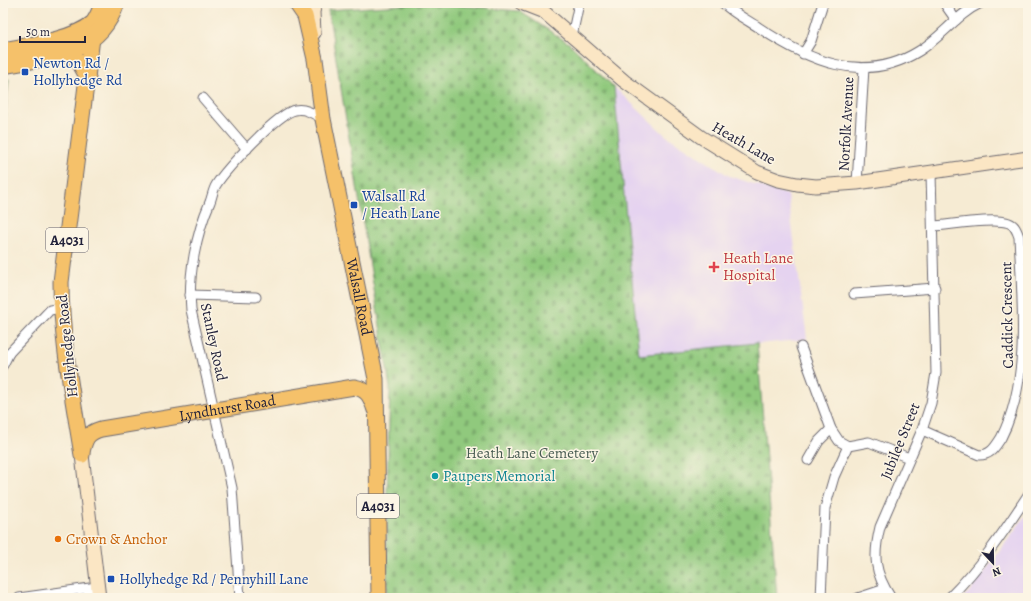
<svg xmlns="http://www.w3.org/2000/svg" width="1031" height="601" font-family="Alegreya,serif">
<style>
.built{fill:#e5d3f0}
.grass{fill:url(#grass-tufts);stroke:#59765c}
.cemetery{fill:url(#cemetery-stones);stroke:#59765c}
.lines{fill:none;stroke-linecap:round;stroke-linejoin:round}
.street-casing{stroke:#6c6870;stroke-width:11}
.secondary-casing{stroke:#6c6870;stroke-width:15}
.primary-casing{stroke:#6c6870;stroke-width:17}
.highway-casing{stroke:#6c6870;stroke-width:19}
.street{stroke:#fff;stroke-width:9}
.secondary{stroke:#fbe6c4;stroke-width:13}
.primary{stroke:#f5c16b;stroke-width:15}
.highway{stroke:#f5c16b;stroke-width:17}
.transit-dot{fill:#1a4fb4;stroke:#fcf5e5;stroke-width:1.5}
.health-dot{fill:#e0444e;stroke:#fcf5e5;stroke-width:1.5}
.culture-dot{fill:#0f9aa8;stroke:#fcf5e5;stroke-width:1.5}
.food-dot{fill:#e8710a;stroke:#fcf5e5;stroke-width:1.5}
.labels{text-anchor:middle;stroke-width:3;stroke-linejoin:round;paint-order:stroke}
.shield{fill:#fcf5e5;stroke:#63616e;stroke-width:1}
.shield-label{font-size:14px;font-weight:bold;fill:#22223b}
.transit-label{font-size:15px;fill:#164399;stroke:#fcf5e5;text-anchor:start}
.street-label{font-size:15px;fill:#22223b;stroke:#fcf5e5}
.health-label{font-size:15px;fill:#be3a42;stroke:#fcf5e5;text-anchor:start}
.park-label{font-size:15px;fill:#485c52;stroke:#fcf5e5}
.culture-label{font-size:15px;fill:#0d838f;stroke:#fcf5e5;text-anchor:start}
.food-label{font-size:15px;fill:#c56008;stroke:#fcf5e5;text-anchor:start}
</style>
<defs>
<pattern id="grass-tufts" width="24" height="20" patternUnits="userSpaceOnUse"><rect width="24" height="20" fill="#90c97d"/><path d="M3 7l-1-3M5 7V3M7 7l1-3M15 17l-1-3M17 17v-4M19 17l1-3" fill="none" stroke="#7cac6d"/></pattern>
<pattern id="cemetery-stones" width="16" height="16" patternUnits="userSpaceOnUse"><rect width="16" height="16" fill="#90c97d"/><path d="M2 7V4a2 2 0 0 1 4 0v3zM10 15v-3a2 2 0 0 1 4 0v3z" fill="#7cac6d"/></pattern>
</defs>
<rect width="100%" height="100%" fill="#fcf5e5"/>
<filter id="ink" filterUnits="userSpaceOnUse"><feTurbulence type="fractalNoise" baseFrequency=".025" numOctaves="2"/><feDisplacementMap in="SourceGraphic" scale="8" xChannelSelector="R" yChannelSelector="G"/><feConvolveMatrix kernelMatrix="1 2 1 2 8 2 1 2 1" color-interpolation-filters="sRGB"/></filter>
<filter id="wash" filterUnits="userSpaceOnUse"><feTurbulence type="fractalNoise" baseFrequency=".012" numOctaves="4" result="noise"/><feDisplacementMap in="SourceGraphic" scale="16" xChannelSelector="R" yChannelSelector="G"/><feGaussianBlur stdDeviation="0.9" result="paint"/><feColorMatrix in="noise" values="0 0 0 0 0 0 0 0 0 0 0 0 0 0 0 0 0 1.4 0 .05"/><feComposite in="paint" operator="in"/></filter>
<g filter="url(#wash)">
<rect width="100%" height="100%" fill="#f6ebd3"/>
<!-- built -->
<g class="built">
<path d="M 614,87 L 665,135 L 729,176 L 788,195 L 807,339 L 639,356 Z"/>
<path d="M 1028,512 L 1028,598 L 962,598 L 972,589 Z"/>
</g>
<!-- grass -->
<path class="grass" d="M 9,79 L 3,135 L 3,80 Z"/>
<!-- cemetery -->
<path class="cemetery" d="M 430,3 L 519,11 L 570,44 L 614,87 L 639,355 L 757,343 L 777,598 L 387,598 L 387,492 L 390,387 L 328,10 Z"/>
</g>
<g filter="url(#ink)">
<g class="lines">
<defs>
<g id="street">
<path d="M 723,3 C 733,13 747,20 758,27 C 807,60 863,86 919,51 C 942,37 957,14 981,3"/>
<path d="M 944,3 L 956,20"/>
<path d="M 572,36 L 579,3"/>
<path d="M 803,54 L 811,41 L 823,3"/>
<path d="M 203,98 L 247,149"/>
<path d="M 857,183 L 864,68"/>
<path d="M 854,294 L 935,288"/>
<path d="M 190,295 L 256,297"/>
<path d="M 801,347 L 831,429 L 839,441 L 848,446"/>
<path d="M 3,354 L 9,353 L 50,310 L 61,308"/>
<path d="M 3,365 L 9,353"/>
<path d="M 922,430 L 979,455 C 991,455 995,447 1001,438 C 1031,380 1022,302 1019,237 C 1017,231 1015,225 1009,223 C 995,217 950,225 934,226"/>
<path d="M 808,460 L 819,441 L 831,429"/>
<path d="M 19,598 L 97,587"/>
<path d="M 240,598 L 232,488 L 191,310 C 188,275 196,234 210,202 C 212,197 213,190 216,185 C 226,169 278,113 295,110 C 306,108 314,114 323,119"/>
<path d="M 821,598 L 825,508 L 834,477 L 848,446 L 869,442 L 909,458"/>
<path d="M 858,598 L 885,589"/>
<path d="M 891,598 C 874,572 873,556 880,527 L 922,430 L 931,403 L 936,373 L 931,173"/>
<path d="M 949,598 C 981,566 1003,533 1028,495"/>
</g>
<g id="secondary">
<path d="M 521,3 L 544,12 L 624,81 L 701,137 L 757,172 L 778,180 L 797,184 L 816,186 L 857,183 L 1028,158"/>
<path d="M 314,33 L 313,12 L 315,3"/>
<path d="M 82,455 L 99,598"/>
</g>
<g id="primary">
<path id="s1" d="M 296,3 L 305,16 L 315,59 L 323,119 L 376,379 L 379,598"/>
<path d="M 62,53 L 79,62 L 88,78"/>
<path id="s2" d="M 82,452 C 85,439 87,433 101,429 L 354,387 C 368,389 371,398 375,410"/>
<path d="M 82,455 C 73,398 61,340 61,282 L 93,30"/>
</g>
<g id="highway">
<path d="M 3,51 C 29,46 72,41 93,24 C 97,20 100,12 102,7"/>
<path d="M 3,65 C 50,56 98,55 116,3"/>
</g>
</defs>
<!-- street casing -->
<use href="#street" class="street-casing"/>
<!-- secondary casing -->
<use href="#secondary" class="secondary-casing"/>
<!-- primary casing -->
<use href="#primary" class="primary-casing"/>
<!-- highway casing -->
<use href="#highway" class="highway-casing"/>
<!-- street -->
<use href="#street" class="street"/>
<!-- secondary -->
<use href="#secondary" class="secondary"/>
<!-- primary -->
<use href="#primary" class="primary"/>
<!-- highway -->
<use href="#highway" class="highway"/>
</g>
</g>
<!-- markers -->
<g class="transit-dot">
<rect x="21" y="68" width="8" height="8" rx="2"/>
<rect x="350" y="201" width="8" height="8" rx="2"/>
<rect x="107" y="575" width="8" height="8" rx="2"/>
</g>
<path class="health-dot" d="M712 261h4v4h4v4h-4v4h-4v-4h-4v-4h4z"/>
<circle class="culture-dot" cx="435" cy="476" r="4"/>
<circle class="food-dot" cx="58" cy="539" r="4"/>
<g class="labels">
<!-- shield labels -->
<g class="shield">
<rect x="46" y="228" width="42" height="24" rx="3"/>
<rect x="357" y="494" width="42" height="24" rx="3"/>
</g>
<g class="shield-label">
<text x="67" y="245">A4031</text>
<text x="378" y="511">A4031</text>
</g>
<!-- transit labels -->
<g class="transit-label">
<text x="33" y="68">Newton Rd /<tspan x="33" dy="17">Hollyhedge Rd</tspan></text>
<text x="362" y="201">Walsall Rd<tspan x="362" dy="17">/ Heath Lane</tspan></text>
<text x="119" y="584">Hollyhedge Rd / Pennyhill Lane</text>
</g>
<!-- street labels -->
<g class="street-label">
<text transform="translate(846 124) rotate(-87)" y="5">Norfolk Avenue</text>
<text transform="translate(744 143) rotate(30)" y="5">Heath Lane</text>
<text dy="5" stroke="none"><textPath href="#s1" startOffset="302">Walsall Road</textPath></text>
<text transform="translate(1007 315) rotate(-91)" y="5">Caddick Crescent</text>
<text transform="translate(214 342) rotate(78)" y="5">Stanley Road</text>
<text transform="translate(67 346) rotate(-96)" y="5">Hollyhedge Road</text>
<text dy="5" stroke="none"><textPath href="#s2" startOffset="160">Lyndhurst Road</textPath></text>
<text transform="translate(900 441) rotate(-68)" y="5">Jubilee Street</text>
</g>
<!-- health labels -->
<g class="health-label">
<text x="723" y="263">Heath Lane<tspan x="723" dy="17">Hospital</tspan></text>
</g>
<!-- park labels -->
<g class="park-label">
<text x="532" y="458">Heath Lane Cemetery</text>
</g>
<!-- culture labels -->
<g class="culture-label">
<text x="443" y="481">Paupers Memorial</text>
</g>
<!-- food labels -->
<g class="food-label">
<text x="66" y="544">Crown &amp; Anchor</text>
</g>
</g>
<!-- margin -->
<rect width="1031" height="601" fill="none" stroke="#fcf5e5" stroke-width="16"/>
<!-- north arrow -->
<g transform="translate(993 563) rotate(158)" stroke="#fcf5e5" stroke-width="3" paint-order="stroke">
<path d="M0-3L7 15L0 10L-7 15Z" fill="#22223b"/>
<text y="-6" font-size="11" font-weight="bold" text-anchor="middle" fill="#22223b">N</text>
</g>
<!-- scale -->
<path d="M20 36v6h65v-6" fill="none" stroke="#22223b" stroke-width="2"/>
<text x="26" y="36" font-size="12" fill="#22223b" stroke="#fcf5e5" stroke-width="3" paint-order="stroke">50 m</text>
</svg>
